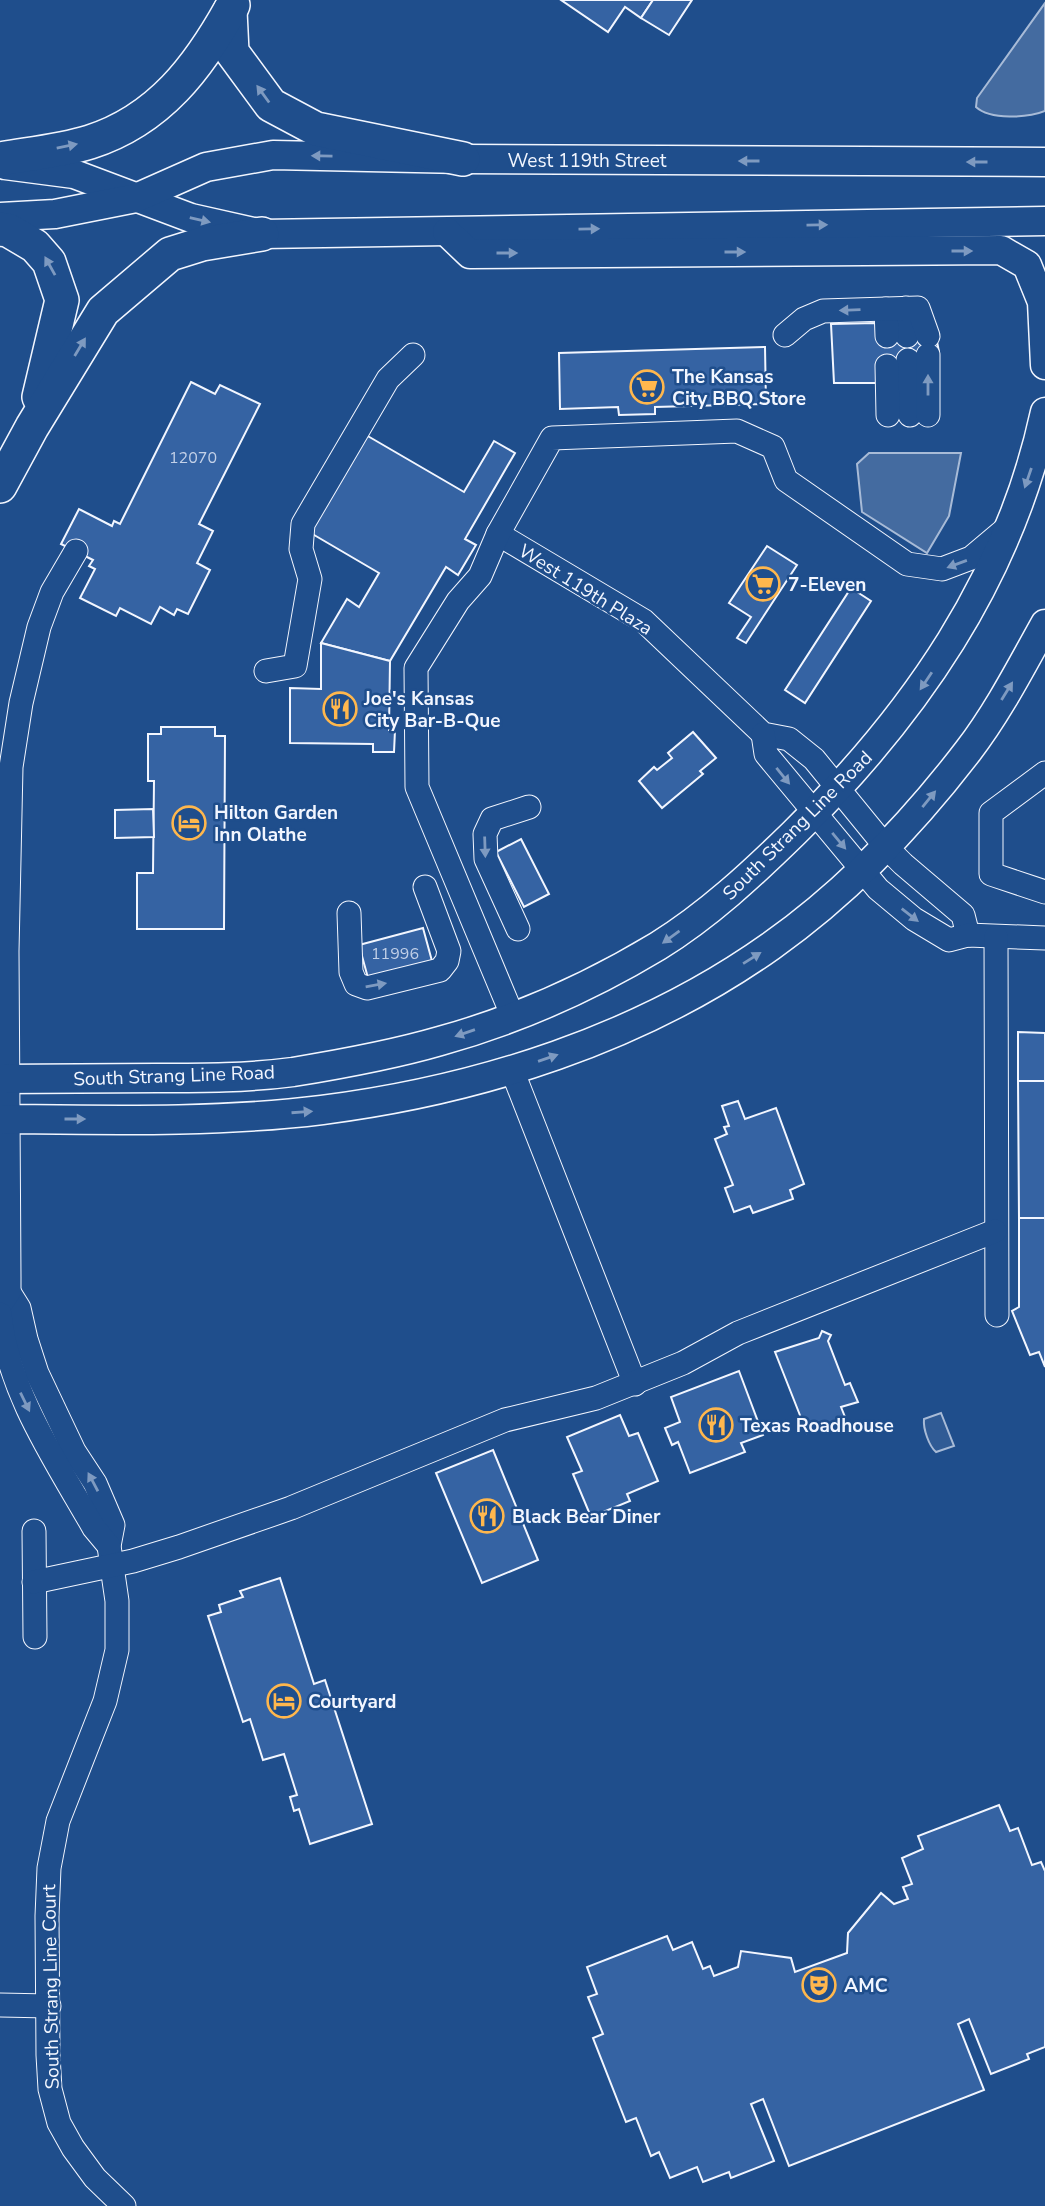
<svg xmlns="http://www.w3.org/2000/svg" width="1045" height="2206" font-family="'Nunito Sans',sans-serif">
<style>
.green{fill:#305b95;stroke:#a8bbd7;stroke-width:2}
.water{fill:#446ba0;stroke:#a8bbd7;stroke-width:2}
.building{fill:#3563a3;stroke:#f2f6ff;stroke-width:2}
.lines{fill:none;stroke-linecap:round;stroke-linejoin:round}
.minor-casing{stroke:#f2f6ff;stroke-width:25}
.major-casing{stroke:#f2f6ff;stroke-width:31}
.highway-casing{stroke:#f2f6ff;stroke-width:36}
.minor{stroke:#1f4e8c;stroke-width:23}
.major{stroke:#1f4e8c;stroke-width:28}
.highway{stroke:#1f4e8c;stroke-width:33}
.oneway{fill:#7e9ac0}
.labels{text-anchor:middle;stroke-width:5;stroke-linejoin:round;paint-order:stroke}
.number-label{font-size:16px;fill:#c3d1e8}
.street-label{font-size:19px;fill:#f2f6ff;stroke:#1f4e8c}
.poi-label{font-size:19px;font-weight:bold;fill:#f2f6ff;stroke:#1f4e8c;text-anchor:start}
</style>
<rect width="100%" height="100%" fill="#1f4e8c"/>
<!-- green -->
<path class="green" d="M 941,1413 L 954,1446 L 936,1452 C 929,1446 923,1429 924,1419 Z"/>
<!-- water -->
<g class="water">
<path d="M 1045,3 L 1045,111 C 1028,118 990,120 976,107 L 977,98 Z"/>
<path d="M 869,453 L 961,453 L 949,516 L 927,553 L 862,512 L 857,464 Z"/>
</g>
<!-- building -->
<g class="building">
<path d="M 561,0 L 653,0 L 641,18 L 625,7 L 608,32 Z"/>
<path d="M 653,0 L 692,0 L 669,35 L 641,18 Z"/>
<path d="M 876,323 L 936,336 L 939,352 L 878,383 L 834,383 L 831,324 Z"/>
<path d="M 765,347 L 766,404 L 655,407 L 655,414 L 619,415 L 618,407 L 560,409 L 559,353 Z"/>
<path d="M 191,382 L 215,394 L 220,385 L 260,404 L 199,524 L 213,531 L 197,563 L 210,570 L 188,614 L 177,609 L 174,615 L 160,607 L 151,624 L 120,608 L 116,616 L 80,598 L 95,569 L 89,566 L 93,560 L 61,544 L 79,509 L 112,526 L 114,521 L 120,524 Z"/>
<path d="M 366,435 L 464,492 L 494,441 L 515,453 L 465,539 L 476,545 L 458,575 L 446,567 L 390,661 L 321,643 L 347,599 L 359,607 L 379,573 L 309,532 Z"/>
<path d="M 767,546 L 797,565 L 746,643 L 737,638 L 751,617 L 729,603 Z"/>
<path d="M 851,588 L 871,601 L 805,703 L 785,690 Z"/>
<path d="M 321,643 L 390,661 L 389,730 L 395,730 L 394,752 L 373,752 L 373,744 L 290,743 L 290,688 L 321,689 Z"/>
<path d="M 161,727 L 215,727 L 215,736 L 225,736 L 224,929 L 137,929 L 137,873 L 153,873 L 154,781 L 148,781 L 148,734 L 161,734 Z"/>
<path d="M 693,732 L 716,758 L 700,771 L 703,774 L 662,808 L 639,781 L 654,767 L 657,770 L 672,758 L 668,753 Z"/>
<path d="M 153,809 L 154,837 L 115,838 L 115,810 Z"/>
<path d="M 521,839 L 549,894 L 524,907 L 496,852 Z"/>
<path d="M 423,928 L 432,961 L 368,978 L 359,945 Z"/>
<path d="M 1018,1032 L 1045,1033 L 1045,1081 L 1018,1081 Z"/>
<path d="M 1018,1081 L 1045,1081 L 1045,1218 L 1019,1218 Z"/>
<path d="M 738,1101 L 745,1119 L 776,1108 L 804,1184 L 790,1190 L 793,1199 L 753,1213 L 750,1206 L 734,1212 L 725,1188 L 733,1185 L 715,1139 L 727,1134 L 724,1127 L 729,1126 L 722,1106 Z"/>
<path d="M 1019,1218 L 1045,1218 L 1045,1367 L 1039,1352 L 1030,1355 L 1012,1311 L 1019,1307 Z"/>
<path d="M 822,1331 L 831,1335 L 828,1341 L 845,1385 L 850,1383 L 858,1402 L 841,1407 L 845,1417 L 807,1433 L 775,1352 L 819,1338 Z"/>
<path d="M 739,1371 L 763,1435 L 741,1443 L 745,1452 L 690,1473 L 678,1442 L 672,1445 L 665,1428 L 680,1422 L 671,1397 Z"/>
<path d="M 620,1415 L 629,1436 L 638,1433 L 658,1481 L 627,1494 L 630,1501 L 591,1517 L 573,1474 L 582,1471 L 567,1437 Z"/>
<path d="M 493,1450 L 538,1560 L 482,1583 L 436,1473 Z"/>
<path d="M 280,1578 L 314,1684 L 325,1680 L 372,1824 L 310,1844 L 299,1809 L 294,1811 L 290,1797 L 297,1795 L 284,1754 L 263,1760 L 250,1719 L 243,1722 L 208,1616 L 221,1612 L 219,1605 L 243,1597 L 240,1591 Z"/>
<path d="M 999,1805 L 1010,1831 L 1018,1828 L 1032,1865 L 1041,1862 L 1045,1871 L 1045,2047 L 1027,2054 L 1029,2059 L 991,2074 L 969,2019 L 958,2024 L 984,2090 L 789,2166 L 763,2099 L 751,2104 L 774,2161 L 731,2178 L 729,2172 L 703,2182 L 697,2167 L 670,2178 L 659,2152 L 651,2156 L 636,2118 L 626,2122 L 593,2038 L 603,2034 L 588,1997 L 597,1994 L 587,1967 L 667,1936 L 673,1950 L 692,1942 L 703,1969 L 710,1966 L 714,1976 L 738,1967 L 741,1951 L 791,1958 L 795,1972 L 847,1953 L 848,1933 L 881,1893 L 894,1904 L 908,1899 L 903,1887 L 912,1884 L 902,1858 L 923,1849 L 918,1836 Z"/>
</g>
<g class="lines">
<defs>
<g id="minor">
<path d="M 906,308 L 907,336"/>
<path d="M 886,309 L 887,336"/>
<path d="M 785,335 L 804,319 L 823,311 L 918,308 L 928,336"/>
<path d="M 908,360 L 910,415"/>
<path d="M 887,366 L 888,415"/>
<path d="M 928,415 L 928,355"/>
<path d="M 498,534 L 644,621 L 763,734 L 789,739 L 814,759 L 885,846 L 903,864 L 963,915 L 968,935"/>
<path d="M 266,671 L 295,666 L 310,579 L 301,549 L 303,524 L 388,379 L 413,355"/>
<path d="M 763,734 L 766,754 L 878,889 L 914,919 L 949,940 L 968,935 L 1045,938"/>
<path d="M 1045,773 L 991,813 L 991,874 L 1045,892"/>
<path d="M 349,913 L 351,972 L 356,984 L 367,988 L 440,970 L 447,961 L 449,951 L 425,887"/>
<path d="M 518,929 L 486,859 L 485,834 L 492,819 L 529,807"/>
<path d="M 996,937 L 997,1315"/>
<path d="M 513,1017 L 417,787 L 416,668 L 458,601 L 480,576 L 498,534 L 552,438 L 737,431 L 773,447 L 786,480 L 907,564 L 942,569 L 971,558 L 1009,526"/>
<path d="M 512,1070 L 635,1384"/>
<path d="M 9,1292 L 19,1308 L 26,1339 L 37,1373 L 74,1451 L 95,1483 L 113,1525 L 109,1546 L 117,1601 L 117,1650 L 105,1701 L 58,1821 L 49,1868 L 47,1916 L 48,2055 L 50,2089 L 59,2123 L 73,2148 L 95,2178 L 124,2206"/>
<path d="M 1,1304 L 9,1292 L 9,1277 L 7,951 L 11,767 L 21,703 L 39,627 L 52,592 L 76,551"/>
<path d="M 0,1314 C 8,1392 56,1461 94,1528 L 109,1546"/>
<path d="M 34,1531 L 35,1637"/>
<path d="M 34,1582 L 133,1561 L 179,1547 L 291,1508 L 505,1420 L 596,1398 L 683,1363 L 738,1333 L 995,1231"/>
<path d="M 0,2005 L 49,2006"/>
</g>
<g id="major">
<path d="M 5,165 L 74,174 L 191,218 L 262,234 L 1045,221"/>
<path d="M 0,217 L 55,214 L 136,198 L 206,167 L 273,155 L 463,159 L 1045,162"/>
<path d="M 447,232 L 470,254 L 1001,250 L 1027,265 L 1042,302 L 1045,365"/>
<path d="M 0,1079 C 52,1079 105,1078 157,1078 C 202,1078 248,1078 293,1072 C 342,1064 392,1055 440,1041 C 516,1020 590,987 658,946 C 708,915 752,874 794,833 C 914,715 1009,579 1045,412"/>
<path d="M 0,1119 C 106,1120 217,1123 322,1110 C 479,1090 640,1039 771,946 C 846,893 912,824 968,751 C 998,712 1021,667 1045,624"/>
</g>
<g id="highway">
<path d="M 230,11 L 232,52 L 271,105 L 316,129 L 463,159"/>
<path d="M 0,159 C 29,154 61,151 90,142 C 159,120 199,67 233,5"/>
<path d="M 0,229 L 8,230 L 35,246 L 49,262 L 62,300 L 39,397"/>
<path d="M 0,486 L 32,427 L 103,311 L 170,254 L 202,244 L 262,234"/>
</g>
</defs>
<!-- minor casing -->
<use href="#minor" class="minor-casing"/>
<!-- major casing -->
<use href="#major" class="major-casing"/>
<!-- highway casing -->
<use href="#highway" class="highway-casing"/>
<!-- minor -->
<use href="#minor" class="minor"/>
<!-- major -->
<use href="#major" class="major"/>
<!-- highway -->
<use href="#highway" class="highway"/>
</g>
<!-- one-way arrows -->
<defs><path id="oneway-solid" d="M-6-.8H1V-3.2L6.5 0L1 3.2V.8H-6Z" transform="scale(1.75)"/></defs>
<g class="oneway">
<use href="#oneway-solid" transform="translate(263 94) rotate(-126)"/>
<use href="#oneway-solid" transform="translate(67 146) rotate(-11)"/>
<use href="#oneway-solid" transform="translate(322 156) rotate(-179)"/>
<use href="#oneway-solid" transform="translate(749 161) rotate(-180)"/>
<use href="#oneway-solid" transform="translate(977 162) rotate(-180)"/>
<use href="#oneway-solid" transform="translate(200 220) rotate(13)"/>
<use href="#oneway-solid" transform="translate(817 225) rotate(-1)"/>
<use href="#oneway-solid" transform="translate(589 229) rotate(-1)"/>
<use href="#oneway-solid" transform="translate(962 251)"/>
<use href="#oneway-solid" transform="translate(735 252)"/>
<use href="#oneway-solid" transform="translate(507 253)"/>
<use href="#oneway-solid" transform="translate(50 266) rotate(-119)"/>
<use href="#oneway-solid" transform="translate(850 310) rotate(178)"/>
<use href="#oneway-solid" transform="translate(80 347) rotate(-59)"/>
<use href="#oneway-solid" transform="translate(928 385) rotate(-90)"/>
<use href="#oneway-solid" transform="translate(1028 478) rotate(109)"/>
<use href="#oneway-solid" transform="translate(957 564) rotate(160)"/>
<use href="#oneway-solid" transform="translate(926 681) rotate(124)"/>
<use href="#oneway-solid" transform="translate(1007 691) rotate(-58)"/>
<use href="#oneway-solid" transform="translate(783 776) rotate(51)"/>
<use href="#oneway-solid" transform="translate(929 799) rotate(-51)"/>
<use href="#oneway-solid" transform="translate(839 841) rotate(50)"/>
<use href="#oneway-solid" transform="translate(485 847) rotate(88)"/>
<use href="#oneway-solid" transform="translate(910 915) rotate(38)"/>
<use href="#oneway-solid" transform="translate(671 937) rotate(144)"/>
<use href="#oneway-solid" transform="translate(752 958) rotate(-32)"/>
<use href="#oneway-solid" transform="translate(376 985) rotate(-10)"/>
<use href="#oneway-solid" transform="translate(465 1033) rotate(161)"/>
<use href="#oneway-solid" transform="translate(548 1058) rotate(-19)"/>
<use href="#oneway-solid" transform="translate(302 1112) rotate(-4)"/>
<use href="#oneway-solid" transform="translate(75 1119)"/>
<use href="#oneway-solid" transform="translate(25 1402) rotate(64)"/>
<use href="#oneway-solid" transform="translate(93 1482) rotate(-118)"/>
</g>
<!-- icons -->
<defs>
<symbol id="supermarket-ring" viewBox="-11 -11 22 22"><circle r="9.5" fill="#1f4e8c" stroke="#ffb74d" stroke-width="1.5"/><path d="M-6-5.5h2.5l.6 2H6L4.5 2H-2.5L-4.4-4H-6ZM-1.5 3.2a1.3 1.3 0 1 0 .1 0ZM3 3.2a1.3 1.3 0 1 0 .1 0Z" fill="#ffb74d"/></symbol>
<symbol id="restaurant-ring" viewBox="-11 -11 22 22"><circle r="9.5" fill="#1f4e8c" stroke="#ffb74d" stroke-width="1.5"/><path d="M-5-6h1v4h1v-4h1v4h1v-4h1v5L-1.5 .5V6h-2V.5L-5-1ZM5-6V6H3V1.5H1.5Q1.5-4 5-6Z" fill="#ffb74d"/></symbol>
<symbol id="hotel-ring" viewBox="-11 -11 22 22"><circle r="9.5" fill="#1f4e8c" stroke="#ffb74d" stroke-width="1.5"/><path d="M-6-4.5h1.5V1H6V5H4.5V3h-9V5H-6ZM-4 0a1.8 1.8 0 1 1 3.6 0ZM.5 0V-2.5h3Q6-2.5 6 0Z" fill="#ffb74d"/></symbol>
<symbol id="theatre-ring" viewBox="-11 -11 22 22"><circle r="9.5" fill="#1f4e8c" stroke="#ffb74d" stroke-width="1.5"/><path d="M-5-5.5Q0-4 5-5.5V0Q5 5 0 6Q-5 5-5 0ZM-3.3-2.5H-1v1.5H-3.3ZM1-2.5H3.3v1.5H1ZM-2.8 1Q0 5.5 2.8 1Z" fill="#ffb74d"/></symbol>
</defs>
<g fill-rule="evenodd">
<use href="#supermarket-ring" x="628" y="368" width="38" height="38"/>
<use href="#supermarket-ring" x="744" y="565" width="38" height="38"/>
<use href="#restaurant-ring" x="321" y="690" width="38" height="38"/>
<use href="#hotel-ring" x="170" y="804" width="38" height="38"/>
<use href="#restaurant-ring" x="697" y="1406" width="38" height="38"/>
<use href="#restaurant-ring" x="468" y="1497" width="38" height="38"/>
<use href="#hotel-ring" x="265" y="1682" width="38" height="38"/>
<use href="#theatre-ring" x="800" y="1966" width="38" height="38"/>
</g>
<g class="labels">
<!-- number labels -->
<g class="number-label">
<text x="193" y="463">12070</text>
<text x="395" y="959">11996</text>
</g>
<!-- street labels -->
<g class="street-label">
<text x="587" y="167">West 119th Street</text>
<text transform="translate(586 589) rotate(32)" y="7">West 119th Plaza</text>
<text transform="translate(797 825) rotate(-45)" y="7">South Strang Line Road</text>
<text transform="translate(174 1075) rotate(-2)" y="7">South Strang Line Road</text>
<text transform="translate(50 1987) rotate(-91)" y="7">South Strang Line Court</text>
</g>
<!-- poi labels -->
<g class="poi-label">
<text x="672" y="383">The Kansas<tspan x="672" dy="22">City BBQ Store</tspan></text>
<text x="788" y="591">7-Eleven</text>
<text x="364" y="705">Joe's Kansas<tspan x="364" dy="22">City Bar-B-Que</tspan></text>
<text x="214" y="819">Hilton Garden<tspan x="214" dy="22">Inn Olathe</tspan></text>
<text x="740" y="1432">Texas Roadhouse</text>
<text x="512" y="1523">Black Bear Diner</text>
<text x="308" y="1708">Courtyard</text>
<text x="844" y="1992">AMC</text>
</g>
</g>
</svg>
